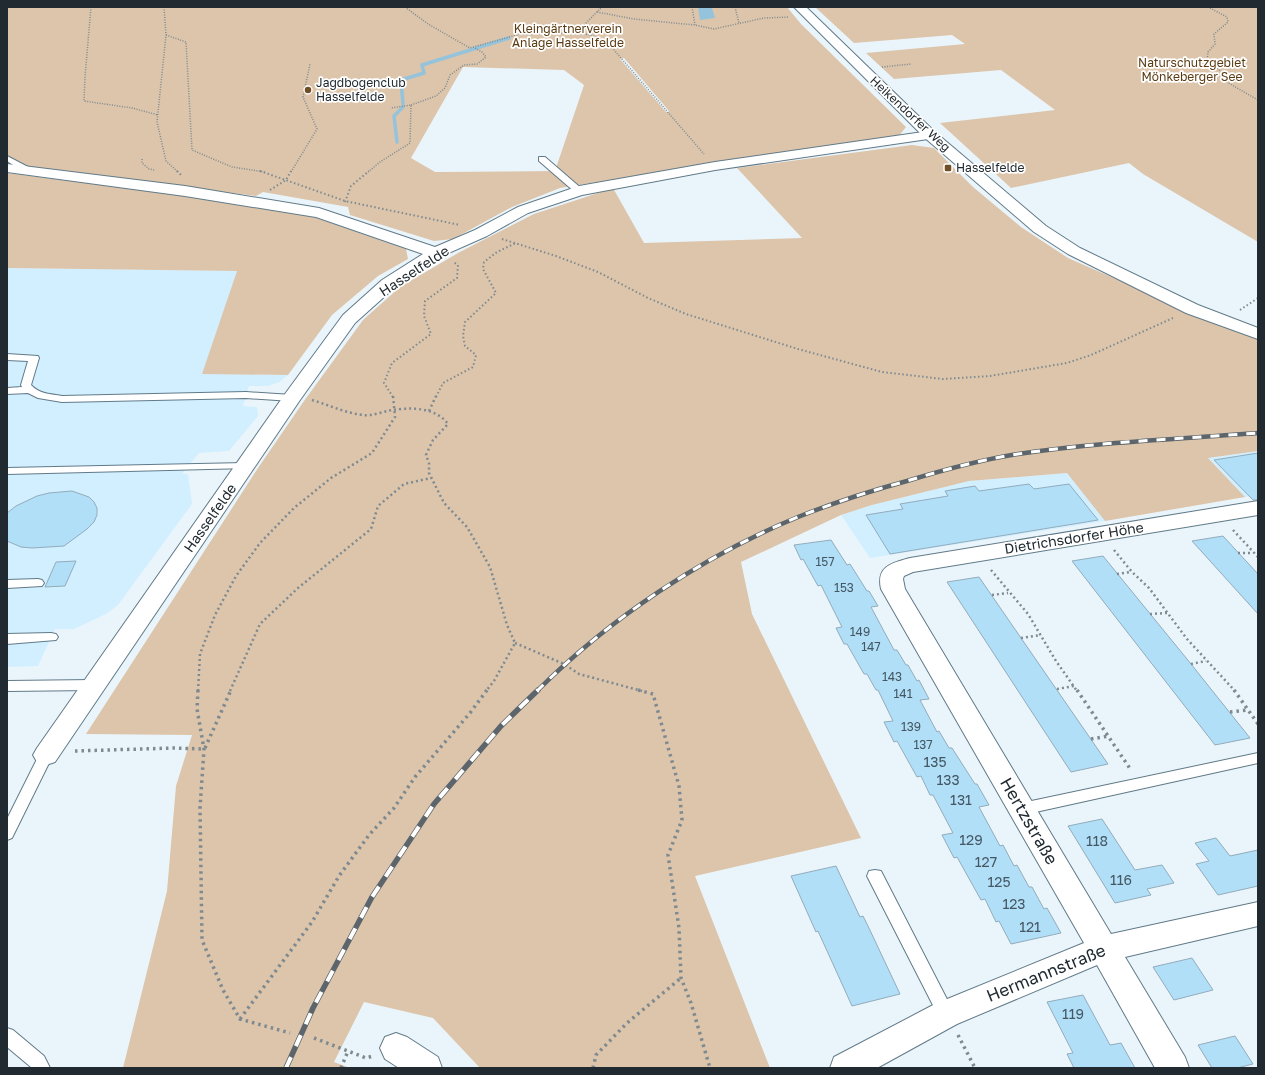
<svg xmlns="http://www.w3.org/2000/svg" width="1265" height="1075" font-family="'Golos Text',sans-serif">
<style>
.built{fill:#d2efff}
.green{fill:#dcc5ab;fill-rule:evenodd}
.water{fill:#95c3db}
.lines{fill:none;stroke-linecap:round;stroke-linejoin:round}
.stream{stroke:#95c3db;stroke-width:3.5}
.building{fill:#b1dff8;stroke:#92acbb}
.lane-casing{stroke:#617a88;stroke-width:2}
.street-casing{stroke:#617a88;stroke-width:2}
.secondary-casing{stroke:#617a88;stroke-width:2}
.path-far3{stroke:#7f8a90;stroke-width:1.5;stroke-dasharray:1 1.5;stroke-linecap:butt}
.path-far2{stroke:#7f8a90;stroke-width:2;stroke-dasharray:1.5 2.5;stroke-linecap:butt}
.path-far1{stroke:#7f8a90;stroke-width:2.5;stroke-dasharray:2 3;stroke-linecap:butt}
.path{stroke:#7f8a90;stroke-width:3.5;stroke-dasharray:2.5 4;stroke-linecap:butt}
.lane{fill:#fff;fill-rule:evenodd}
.street{fill:#fff;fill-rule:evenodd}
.secondary{fill:#fff;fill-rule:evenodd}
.rail-far1-casing{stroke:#5b656b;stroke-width:4.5}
.rail-casing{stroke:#5b656b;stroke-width:5.5}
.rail-far1{stroke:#fff;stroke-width:3;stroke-dasharray:9;stroke-linecap:butt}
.rail{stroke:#fff;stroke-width:4;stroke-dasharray:12;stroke-linecap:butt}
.poi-dot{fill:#704e26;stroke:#fff;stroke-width:1.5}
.labels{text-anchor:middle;stroke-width:3.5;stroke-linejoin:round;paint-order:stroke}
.far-park-label{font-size:12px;fill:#5a3a10;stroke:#fff}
.far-poi-label{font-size:12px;fill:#202a30;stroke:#fff;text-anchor:start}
.far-street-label{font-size:12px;fill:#202a30;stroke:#fff}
.number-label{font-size:12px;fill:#445762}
.street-label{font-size:14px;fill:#202a30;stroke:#fff}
.near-number-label{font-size:14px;fill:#445762}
.near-street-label{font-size:17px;fill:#202a30;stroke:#fff}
</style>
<rect width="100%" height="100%" fill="#eaf5fb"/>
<!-- built -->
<g class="built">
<path d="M 7,268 L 237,271 L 203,374 L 288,375 L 279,382 L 268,386 L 249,386 L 243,406 L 257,407 L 258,416 L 229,451 L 199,453 L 182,474 L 188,474 L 192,504 L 118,605 L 106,614 L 74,629 L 55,629 L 38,666 L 7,667 Z"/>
<path d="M 1258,451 L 1258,496 L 1245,497 L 1208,458 Z"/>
<path d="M 1067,473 L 1105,521 L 870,558 L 841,515 L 872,505 L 969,481 Z"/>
</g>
<!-- green -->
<g class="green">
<path d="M 7,7 L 787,7 L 801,24 L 906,127 L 898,137 L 721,162 L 560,188 L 512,207 L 453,239 L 434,241 L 350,215 L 348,207 L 263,192 L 256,196 L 7,164 ZM 624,58 L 669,111 L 669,112 L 666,112 L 620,59 ZM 463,67 L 564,70 L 584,85 L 555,171 L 435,172 L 411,158 Z"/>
<path d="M 815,7 L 1258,7 L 1258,242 L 1143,174 L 1129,163 L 1011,188 L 940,123 L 1055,110 L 1001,70 L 894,79 L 866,53 L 965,44 L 952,35 L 854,43 Z"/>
<path d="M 912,145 L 934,148 L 973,187 L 1021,227 L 1068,258 L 1219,324 L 1258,338 L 1258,451 L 1208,458 L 1245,497 L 1105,521 L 1067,473 L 969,481 L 872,505 L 841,515 L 741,562 L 752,614 L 861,838 L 695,876 L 770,1068 L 480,1068 L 433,1018 L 364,1002 L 334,1062 L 350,1068 L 123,1068 L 167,891 L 176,786 L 192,735 L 86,734 L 258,468 L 304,401 L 363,320 L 400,287 L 458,253 L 534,214 L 613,188 L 644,243 L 802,238 L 737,168 Z"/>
<path d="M 7,173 L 180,195 L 314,217 L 406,249 L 408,259 L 378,276 L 332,315 L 288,375 L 202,374 L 237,271 L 7,268 Z"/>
</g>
<!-- water -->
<path class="water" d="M 698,7 L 712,8 L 715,18 L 700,20 Z"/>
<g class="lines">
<!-- stream -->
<g class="stream">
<path d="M 403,104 L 401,80 L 424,73 L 422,65 L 509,38"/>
<path d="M 397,142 L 394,116 L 403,107"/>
</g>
</g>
<!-- building -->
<g class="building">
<path d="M 1258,453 L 1258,500 L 1253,500 L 1214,460 Z"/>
<path d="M 1029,484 L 1034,489 L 1069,484 L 1098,520 L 890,554 L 866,515 L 903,509 L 900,504 L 948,496 L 945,491 L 975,486 L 979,491 Z"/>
<path d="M 72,491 L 89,497 L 94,502 L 97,508 L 97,515 L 94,522 L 87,529 L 64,546 L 32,548 L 21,547 L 7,541 L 7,513 L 16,506 L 37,496 L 49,493 Z"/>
<path d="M 1223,536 L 1258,574 L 1258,614 L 1192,541 Z"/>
<path d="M 831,540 L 847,565 L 850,564 L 867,591 L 869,591 L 878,606 L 871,607 L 894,650 L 897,650 L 906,665 L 908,665 L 917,681 L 919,680 L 929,699 L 920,700 L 937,732 L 939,731 L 949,748 L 952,748 L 975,784 L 977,784 L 989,805 L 979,807 L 1000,846 L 1003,845 L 1014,866 L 1017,865 L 1029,887 L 1032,887 L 1044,909 L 1047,908 L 1061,933 L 1011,944 L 999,921 L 996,922 L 985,899 L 981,900 L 957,857 L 954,858 L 942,835 L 953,833 L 933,795 L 930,795 L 921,776 L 917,777 L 897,741 L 894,742 L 884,722 L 893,721 L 878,690 L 876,690 L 867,674 L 864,674 L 847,644 L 844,644 L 836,628 L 842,627 L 821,585 L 818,586 L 803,559 L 801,560 L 794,545 Z"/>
<path d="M 1103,556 L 1191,664 L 1250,738 L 1215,745 L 1072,561 Z"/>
<path d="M 76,561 L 65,586 L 45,587 L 56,562 Z"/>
<path d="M 979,577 L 1021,638 L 1108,764 L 1071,772 L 947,582 Z"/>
<path d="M 1102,819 L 1135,870 L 1162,865 L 1174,883 L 1147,889 L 1151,895 L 1115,903 L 1068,826 Z"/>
<path d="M 1216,838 L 1230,856 L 1258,850 L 1258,886 L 1218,895 L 1196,864 L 1209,861 L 1195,843 Z"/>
<path d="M 836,866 L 860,917 L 863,916 L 868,926 L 900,994 L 852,1006 L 818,931 L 816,932 L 791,876 Z"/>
<path d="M 1192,958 L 1213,990 L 1174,1000 L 1153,967 Z"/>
<path d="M 1083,995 L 1110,1045 L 1121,1043 L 1135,1068 L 1074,1068 L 1067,1054 L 1073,1053 L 1047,1002 Z"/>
<path d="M 1235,1036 L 1253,1064 L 1237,1068 L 1212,1068 L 1198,1045 Z"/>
</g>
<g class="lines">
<defs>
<g id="lane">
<path d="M 7,156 L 30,168 L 31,170 L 27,172 L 24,172 L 7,161 Z"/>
<path d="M 539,157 L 545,157 L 582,189 L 583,191 L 582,193 L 576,193 L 539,161 Z"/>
<path d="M 7,354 L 38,356 L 39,358 L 31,385 C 39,394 51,394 62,396 L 246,392 L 292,395 L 297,398 L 292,401 L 246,398 L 62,402 L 38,398 L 28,393 L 7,394 L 7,388 L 22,387 L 21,385 L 28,361 L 7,360 Z"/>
<path d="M 245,463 L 251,466 L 249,468 L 7,474 L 7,468 Z"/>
<path d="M 38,579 L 42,580 L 44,583 L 42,586 L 7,588 L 7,580 Z"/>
<path d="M 51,633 L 56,634 L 58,637 L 56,640 L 7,644 L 7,634 Z"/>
<path d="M 93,680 L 98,682 L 100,685 L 98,688 L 93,690 L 7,691 L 7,681 Z"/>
<path d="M 46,750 L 51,751 L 53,755 L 12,838 L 7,840 L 7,819 L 41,751 Z"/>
<path d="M 1258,753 L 1258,763 L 1022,815 L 1017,813 L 1015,809 L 1017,805 L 1022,803 Z"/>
<path d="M 875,870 L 881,871 L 952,1009 L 955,1014 L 952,1019 L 946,1022 L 940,1019 L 867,876 L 869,871 Z"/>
<path d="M 7,1028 L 13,1030 L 44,1056 L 50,1068 L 32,1068 L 7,1047 Z"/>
</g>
<g id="street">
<path d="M 930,131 L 935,132 L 937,135 L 935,138 L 715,170 L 582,195 L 528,213 L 487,236 L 442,256 L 394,288 L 355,323 L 300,400 L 55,762 L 46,765 L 37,762 L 33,755 L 37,748 L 285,394 L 343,315 L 382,280 L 423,254 L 316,217 L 185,196 L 7,172 L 7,164 L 185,186 L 319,208 L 435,247 L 475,230 L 518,207 L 579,186 L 715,162 Z"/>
<path d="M 1258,501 L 1258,515 L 913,572 L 904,576 L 903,579 L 905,589 L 1111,934 L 1258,902 L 1258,926 L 1125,957 L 1185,1057 L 1189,1068 L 1155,1068 L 1097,965 L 957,1024 L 877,1068 L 830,1068 L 834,1057 L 935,1004 L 1084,943 L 881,589 C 876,566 892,563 910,558 Z"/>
<path d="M 396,1033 L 407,1037 L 438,1057 L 442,1068 L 399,1068 L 385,1059 L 380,1048 L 385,1037 Z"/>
</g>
<path id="secondary" d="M 794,7 L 806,7 L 935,132 L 1046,226 L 1080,248 L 1198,305 L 1258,328 L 1258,339 L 1186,313 L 1068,254 L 1034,232 L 925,138 Z"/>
</defs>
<!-- lane casing -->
<use href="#lane" class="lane-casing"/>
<!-- street casing -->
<use href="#street" class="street-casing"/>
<!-- secondary casing -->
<use href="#secondary" class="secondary-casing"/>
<!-- path-far3 -->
<g class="path-far3">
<path d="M 91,7 L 85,77 L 84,101 L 132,108 L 158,115"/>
<path d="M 164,7 L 166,35 L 157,122 L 166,161 L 178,172"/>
<path d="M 405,7 L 428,24 L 470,48 L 520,34 L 576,33 L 591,35 L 608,43 L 704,154"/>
<path d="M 692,7 L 695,25"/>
<path d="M 735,7 L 739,23"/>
<path d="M 1160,7 L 1215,7"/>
<path d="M 1210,8 L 1227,17 L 1228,22 L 1214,34 L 1215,44 L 1208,52 L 1207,61 L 1222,72 L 1220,78 L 1258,100"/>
<path d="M 597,12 L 634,19 L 695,25 L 714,29 L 764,18 L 789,17"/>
<path d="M 577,32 L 602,7"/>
<path d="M 166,35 L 186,42 L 192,150 L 232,167 L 265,172"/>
<path d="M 882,67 L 911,64"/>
<path d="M 411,105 L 436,96 L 445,88 L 450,75 L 464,65 L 477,64 L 486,57 L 482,52 L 475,48"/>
<path d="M 142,159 L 142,163 L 149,169 L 155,170"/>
<path d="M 291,172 L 317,129 L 303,97 L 310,64"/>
<path d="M 368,172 L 380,162 L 410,143 L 411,105 L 391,108"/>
</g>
<!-- path-far2 -->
<g class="path-far2">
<path d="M 177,171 L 181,175"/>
<path d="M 260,171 L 345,201 L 460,225"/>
<path d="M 270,190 L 286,180 L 291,171"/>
<path d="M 345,202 L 351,186 L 369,171"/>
<path d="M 502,239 L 556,256 L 598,272 L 648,298 L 686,314 L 798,349 L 882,372 L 943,379 L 990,376 L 1067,363 L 1091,355 L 1173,318"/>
<path d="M 1240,310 L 1258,298"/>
<path d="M 393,397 L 384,383 L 392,363 L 431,334 L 424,316 L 425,301 L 457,278 L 458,265 L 453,262"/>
<path d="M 436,397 L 443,383 L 473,367 L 476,355 L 465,346 L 463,336 L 465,322 L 496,293 L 483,269 L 484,262 L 497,252 L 516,243"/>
</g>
<!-- path-far1 -->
<g class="path-far1">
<path d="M 312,400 C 329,405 345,413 363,415 C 371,416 379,413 387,411 C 407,407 435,406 448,424 L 433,440 L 426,455 L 429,463 L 429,473 L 444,503 L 467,527 L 490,567 L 507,625 L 515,643 L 494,681 L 486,691"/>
<path d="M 429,411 L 436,396"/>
<path d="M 1233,530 L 1258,557"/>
<path d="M 1114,550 L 1132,572 L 1149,588 L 1187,639 L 1235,691"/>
<path d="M 1238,553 L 1252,553"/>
<path d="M 991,570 L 1028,614 L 1056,661 L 1077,691"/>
<path d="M 1117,574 L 1131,572"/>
<path d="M 992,595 L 1008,593"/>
<path d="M 1150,614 L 1167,613"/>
<path d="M 1021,638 L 1041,635"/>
<path d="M 515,643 L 564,664 L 579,674 L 642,691"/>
<path d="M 1191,664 L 1206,661"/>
<path d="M 1057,689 L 1074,686"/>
<path d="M 198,691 L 200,654 L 215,615 L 236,576 L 260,543 L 294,508 L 331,478 L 372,453 L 395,417 L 393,396"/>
<path d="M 230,691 L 260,624 L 298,588 L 371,529 L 378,506 L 404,484 L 431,478"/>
</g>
<!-- path -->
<g class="path">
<path d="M 198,690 L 197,709 L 204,749 L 200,808 L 202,940 L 223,990 L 240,1019 L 290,1033"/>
<path d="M 638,690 L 653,694 L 679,786 L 682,820 L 668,855 L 679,928 L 681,978 L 691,1003 L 710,1068"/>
<path d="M 1077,690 L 1131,770"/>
<path d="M 1234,690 L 1258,724"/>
<path d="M 1230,712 L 1248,710"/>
<path d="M 1091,739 L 1109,736"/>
<path d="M 205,748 L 231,690"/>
<path d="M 75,751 L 174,748 L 204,749"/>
<path d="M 240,1019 L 312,922 L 339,876 L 369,835 L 394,808 L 415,777 L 470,713 L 487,690"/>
<path d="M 958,1035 L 975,1068"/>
<path d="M 314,1038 L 366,1058 L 373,1056"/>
<path d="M 341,1068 L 348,1051"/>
<path d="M 593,1068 L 596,1055 L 627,1023 L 681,978"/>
</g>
<!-- lane -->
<use href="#lane" class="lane"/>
<!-- street -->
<use href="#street" class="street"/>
<!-- secondary -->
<use href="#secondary" class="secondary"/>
<defs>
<path id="rail-far1" d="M 537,691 C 609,619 703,556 798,517 C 833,503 870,491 907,481 C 943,470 980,460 1018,454 C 1097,442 1178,439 1258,433"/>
<path id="rail" d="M 286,1068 L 313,1008 L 372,897 L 434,804 L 501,726 L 538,690"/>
</defs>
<!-- rail-far1 casing -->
<use href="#rail-far1" class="rail-far1-casing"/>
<!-- rail casing -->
<use href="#rail" class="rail-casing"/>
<!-- rail-far1 -->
<use href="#rail-far1" class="rail-far1"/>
<!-- rail -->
<use href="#rail" class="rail"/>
</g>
<!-- markers -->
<g class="poi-dot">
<circle cx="308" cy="90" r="4"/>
<rect x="944" y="164" width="8" height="8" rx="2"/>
</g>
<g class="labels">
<!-- far-park labels -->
<g class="far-park-label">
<text x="568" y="33">Kleingärtnerverein<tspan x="568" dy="14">Anlage Hasselfelde</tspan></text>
<text x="1192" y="67">Naturschutzgebiet<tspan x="1192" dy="14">Mönkeberger See</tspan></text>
</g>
<!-- far-poi labels -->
<g class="far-poi-label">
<text x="316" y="87">Jagdbogenclub<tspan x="316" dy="14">Hasselfelde</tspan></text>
<text x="956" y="172">Hasselfelde</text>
</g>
<!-- far-street labels -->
<g class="far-street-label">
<text transform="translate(910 114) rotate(43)" y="4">Heikendorfer Weg</text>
</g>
<!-- number labels -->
<g class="number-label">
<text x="825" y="566">157</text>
<text x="844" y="592">153</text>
<text x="860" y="636">149</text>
<text x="871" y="651">147</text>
<text x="892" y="681">143</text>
<text x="903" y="698">141</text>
<text x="911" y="731">139</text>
<text x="923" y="749">137</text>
</g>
<!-- street labels -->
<g class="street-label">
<text transform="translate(414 271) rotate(-33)" y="5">Hasselfelde</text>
<text transform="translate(210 518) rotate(-55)" y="5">Hasselfelde</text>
<text transform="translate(1074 538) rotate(-9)" y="5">Dietrichsdorfer Höhe</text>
</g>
<!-- near-number labels -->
<g class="near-number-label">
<text x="935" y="767">135</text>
<text x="948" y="785">133</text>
<text x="961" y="805">131</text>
<text x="971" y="845">129</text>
<text x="1097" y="846">118</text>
<text x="986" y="867">127</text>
<text x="1121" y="885">116</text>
<text x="999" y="887">125</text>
<text x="1014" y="909">123</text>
<text x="1030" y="932">121</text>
<text x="1073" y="1019">119</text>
</g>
<!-- near-street labels -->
<g class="near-street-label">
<text transform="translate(1029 821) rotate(60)" y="6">Hertzstraße</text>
<text transform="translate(1046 973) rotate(-22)" y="6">Hermannstraße</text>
</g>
</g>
<!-- border -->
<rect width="1265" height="1075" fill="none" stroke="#202a30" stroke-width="16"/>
</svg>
